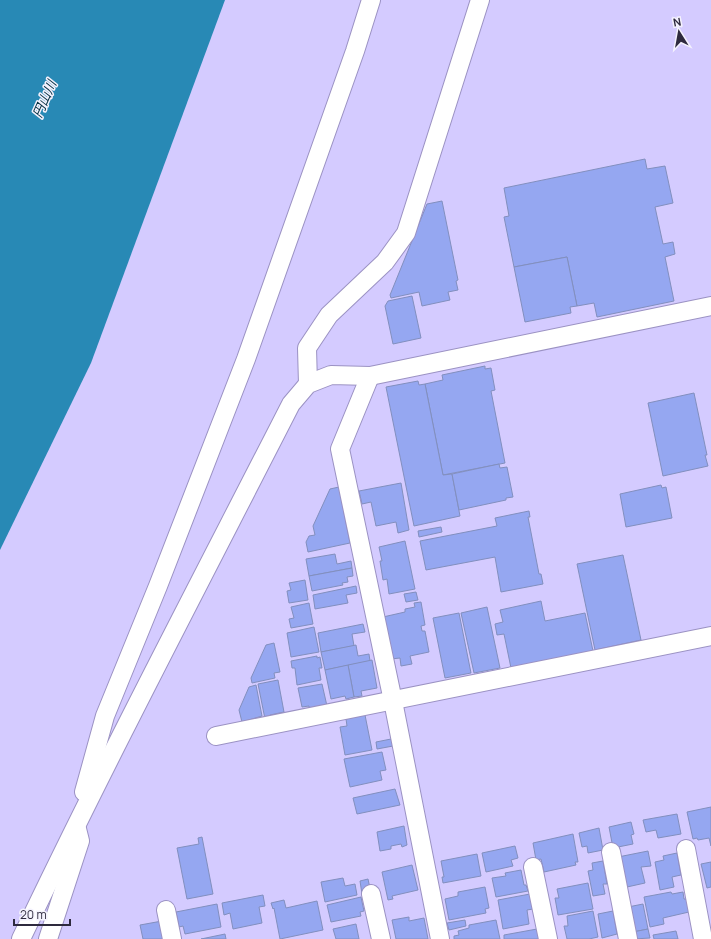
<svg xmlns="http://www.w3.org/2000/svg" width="711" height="939" font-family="Manrope,'Noto Sans JP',sans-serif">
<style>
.water{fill:#2889b5}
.building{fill:#95a7f1;stroke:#828fbe}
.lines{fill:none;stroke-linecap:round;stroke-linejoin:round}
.street-casing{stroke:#9b92c3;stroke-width:20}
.street{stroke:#fff;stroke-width:18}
.labels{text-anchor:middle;stroke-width:3;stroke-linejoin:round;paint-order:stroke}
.water-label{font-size:13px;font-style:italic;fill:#053042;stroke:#f4f2fd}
</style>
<rect width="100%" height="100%" fill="#d4cbff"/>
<!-- water -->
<path class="water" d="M 0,0 L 225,0 L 91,363 L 0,550 Z"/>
<!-- building -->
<g class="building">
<path d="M 645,159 L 647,169 L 665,166 L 673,203 L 655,207 L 663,244 L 673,242 L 675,254 L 665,257 L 674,301 L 597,317 L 594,303 L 577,306 L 567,257 L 514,267 L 504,217 L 509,216 L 504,188 Z"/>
<path d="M 442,201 L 458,280 L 456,281 L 458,290 L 448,292 L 450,300 L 422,306 L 419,292 L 391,298 L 390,295 L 427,204 Z"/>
<path d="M 567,257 L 577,306 L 570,307 L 571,313 L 525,322 L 514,267 Z"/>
<path d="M 412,296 L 421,338 L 393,344 L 385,306 L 388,301 Z"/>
<path d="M 485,366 L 485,369 L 491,368 L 495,390 L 491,391 L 505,463 L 443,475 L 425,384 L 443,380 L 442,375 Z"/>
<path d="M 418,381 L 419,385 L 425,384 L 443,475 L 452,474 L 460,516 L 414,526 L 386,387 Z"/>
<path d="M 694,393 L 707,455 L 705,455 L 708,466 L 663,476 L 648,403 Z"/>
<path d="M 499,464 L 500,468 L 507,467 L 513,497 L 506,498 L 506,500 L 459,510 L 452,474 Z"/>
<path d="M 401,483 L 409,530 L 398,533 L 396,522 L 376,526 L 371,502 L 362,504 L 359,491 Z"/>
<path d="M 661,485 L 662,488 L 666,487 L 672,518 L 626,527 L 620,494 Z"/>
<path d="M 339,487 L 350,543 L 308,552 L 306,542 L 309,536 L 315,535 L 313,526 L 330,489 Z"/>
<path d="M 529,511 L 530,517 L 528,517 L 539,574 L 541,574 L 543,584 L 501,592 L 495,557 L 426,570 L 420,541 L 497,526 L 495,518 Z"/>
<path d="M 441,527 L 442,532 L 419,537 L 418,531 Z"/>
<path d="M 405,541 L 415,589 L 389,594 L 387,579 L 383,580 L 380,561 L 382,561 L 379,547 Z"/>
<path d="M 335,554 L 337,564 L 351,561 L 352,568 L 309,576 L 306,559 Z"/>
<path d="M 623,555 L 641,640 L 595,650 L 577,564 Z"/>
<path d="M 352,568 L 353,576 L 347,577 L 348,582 L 342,583 L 343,585 L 312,591 L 309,576 Z"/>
<path d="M 305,580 L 308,600 L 289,603 L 287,591 L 291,590 L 289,583 Z"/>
<path d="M 356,586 L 357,593 L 346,595 L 348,603 L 315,609 L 313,595 Z"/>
<path d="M 416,592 L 418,600 L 406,602 L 404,594 Z"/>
<path d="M 541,601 L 545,621 L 585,613 L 593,651 L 511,668 L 504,634 L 497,635 L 495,624 L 503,622 L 500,610 Z"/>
<path d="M 421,602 L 425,625 L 421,626 L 422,631 L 425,631 L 429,652 L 410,656 L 412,664 L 401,666 L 400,658 L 391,659 L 383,617 L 405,612 L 405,609 L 415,607 L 414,603 Z"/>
<path d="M 309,603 L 313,624 L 291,628 L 289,619 L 294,618 L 291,607 Z"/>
<path d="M 487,607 L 500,668 L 474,673 L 461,613 Z"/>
<path d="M 459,613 L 471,673 L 445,678 L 433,618 Z"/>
<path d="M 363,624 L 365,632 L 352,634 L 354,646 L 321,652 L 318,633 Z"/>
<path d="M 314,627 L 319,652 L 291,657 L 287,633 Z"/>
<path d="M 274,643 L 280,672 L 274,673 L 275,678 L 252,683 L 251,678 L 266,645 Z"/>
<path d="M 356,645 L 358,656 L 369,654 L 370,661 L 325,670 L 321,652 Z"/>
<path d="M 317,656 L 317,658 L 320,657 L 322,668 L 319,668 L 321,680 L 297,685 L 295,668 L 292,668 L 291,661 Z"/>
<path d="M 372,660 L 377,688 L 361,691 L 362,696 L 354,697 L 348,665 Z"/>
<path d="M 348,665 L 354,697 L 346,699 L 345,696 L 331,699 L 325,670 Z"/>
<path d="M 278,680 L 284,712 L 270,715 L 270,718 L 265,719 L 258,684 Z"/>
<path d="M 322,684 L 327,706 L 309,709 L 309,706 L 302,707 L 298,688 Z"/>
<path d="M 256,685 L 262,716 L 242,722 L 239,710 L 249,687 Z"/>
<path d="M 365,715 L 372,750 L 345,755 L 340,727 L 347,726 L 346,719 Z"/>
<path d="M 391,739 L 393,746 L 377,749 L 376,742 Z"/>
<path d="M 382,752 L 386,770 L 380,771 L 382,780 L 350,787 L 344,759 Z"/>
<path d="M 395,789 L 400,805 L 357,814 L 353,798 Z"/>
<path d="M 711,807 L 711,846 L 709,838 L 698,840 L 697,838 L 693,839 L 687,812 Z"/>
<path d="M 677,814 L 681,834 L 658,838 L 656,830 L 646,832 L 643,820 Z"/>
<path d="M 631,822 L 634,834 L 631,835 L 633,844 L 613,848 L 609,827 Z"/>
<path d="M 404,826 L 407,845 L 402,847 L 401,844 L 391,846 L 391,849 L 380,851 L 377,832 Z"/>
<path d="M 599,828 L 603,850 L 588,853 L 587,846 L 582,847 L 579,833 Z"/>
<path d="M 573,834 L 578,862 L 575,862 L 576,865 L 544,872 L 541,859 L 536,860 L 533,843 Z"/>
<path d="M 202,837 L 213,894 L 187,899 L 177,848 L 199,844 L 198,838 Z"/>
<path d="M 515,846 L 518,858 L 511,860 L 513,866 L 486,872 L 482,853 Z"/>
<path d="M 648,851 L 651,866 L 641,867 L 645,883 L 627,887 L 626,881 L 623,882 L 618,857 Z"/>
<path d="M 677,853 L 681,875 L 672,877 L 674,887 L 660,890 L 655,862 L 664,860 L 663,856 Z"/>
<path d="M 477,854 L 481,876 L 443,883 L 442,877 L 444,877 L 441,861 Z"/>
<path d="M 603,861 L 607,884 L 603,884 L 605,894 L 593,896 L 588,871 L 593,870 L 592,863 Z"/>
<path d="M 711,862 L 711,887 L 707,888 L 701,864 Z"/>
<path d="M 412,865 L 418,890 L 392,896 L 393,899 L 388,900 L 382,872 Z"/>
<path d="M 521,870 L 524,885 L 526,885 L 528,891 L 496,897 L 492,878 L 506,876 L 505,873 Z"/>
<path d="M 343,878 L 345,886 L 355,884 L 357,895 L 325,902 L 321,882 Z"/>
<path d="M 368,879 L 371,893 L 362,894 L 360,881 Z"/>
<path d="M 588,883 L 593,909 L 558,915 L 555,898 L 559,898 L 557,889 Z"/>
<path d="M 485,887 L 489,908 L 485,909 L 486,913 L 449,920 L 445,899 L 458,896 L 458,892 Z"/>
<path d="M 671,892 L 672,894 L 683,892 L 684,899 L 687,899 L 689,912 L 663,918 L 664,924 L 650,927 L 644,897 Z"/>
<path d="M 530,894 L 533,909 L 527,910 L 529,924 L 503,929 L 498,900 Z"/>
<path d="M 263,895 L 265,906 L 259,907 L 262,923 L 233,929 L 230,913 L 224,915 L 222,903 Z"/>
<path d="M 361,897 L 364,911 L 360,912 L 361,916 L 331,922 L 327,905 Z"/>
<path d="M 284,900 L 286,908 L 317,901 L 323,930 L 280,939 L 274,908 L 273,909 L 271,903 Z"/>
<path d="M 217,904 L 221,927 L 185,934 L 183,926 L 179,927 L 176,912 Z"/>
<path d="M 643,904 L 648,929 L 633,932 L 628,907 Z"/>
<path d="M 593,911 L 598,937 L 589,939 L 567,939 L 564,926 L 568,926 L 567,916 Z"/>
<path d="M 613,911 L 617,934 L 602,938 L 598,914 Z"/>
<path d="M 409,917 L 409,921 L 424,918 L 428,939 L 396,939 L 392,920 Z"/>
<path d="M 465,920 L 466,926 L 449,930 L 447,923 Z"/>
<path d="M 496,920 L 500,939 L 454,939 L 454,936 L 459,935 L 458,931 L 469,928 L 469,925 Z"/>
<path d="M 162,921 L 165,939 L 143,939 L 140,925 Z"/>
<path d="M 356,924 L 359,939 L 336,939 L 333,929 Z"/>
<path d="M 537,929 L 539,939 L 504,939 L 504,935 Z"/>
<path d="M 648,929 L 650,938 L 634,939 L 633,932 Z"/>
<path d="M 676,931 L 678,939 L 654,939 L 653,935 Z"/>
<path d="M 225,934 L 226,939 L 201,939 Z"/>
</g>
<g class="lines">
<defs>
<g id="street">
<path d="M 370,376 L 340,449 L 393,701 L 440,939"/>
<path d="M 308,384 L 307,348 L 329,315 L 385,262 L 406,233 L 480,0"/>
<path d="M 216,736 L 711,636"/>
<path d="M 84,792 L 105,716 L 158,586 L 246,359 L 355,51 L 371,0"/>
<path d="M 686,849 L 703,939"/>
<path d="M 611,852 L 628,939"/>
<path d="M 533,867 L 548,939"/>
<path d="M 371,894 L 381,939"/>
<path d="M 166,910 L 172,939"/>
<path d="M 21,939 C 107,759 200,582 291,404 L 308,384 L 331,375 L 370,376 L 711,306"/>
<path d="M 48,939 L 80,841 L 77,829"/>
</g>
</defs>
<!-- street casing -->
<use href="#street" class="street-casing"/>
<!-- street -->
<use href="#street" class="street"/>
</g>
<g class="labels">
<!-- water labels -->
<g class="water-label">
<text transform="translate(44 99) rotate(-66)" y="5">円山川</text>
</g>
</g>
<!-- north arrow -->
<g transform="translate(679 32) rotate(349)" stroke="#f4f2fd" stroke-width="3" paint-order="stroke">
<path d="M0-3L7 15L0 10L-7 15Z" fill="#2e2a3e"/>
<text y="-6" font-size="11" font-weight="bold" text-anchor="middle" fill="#2e2a3e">N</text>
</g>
<!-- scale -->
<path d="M14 919v6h56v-6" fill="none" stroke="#2e2a3e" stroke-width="2"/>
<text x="20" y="919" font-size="12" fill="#2e2a3e" stroke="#f4f2fd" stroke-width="3" paint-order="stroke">20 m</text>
</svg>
